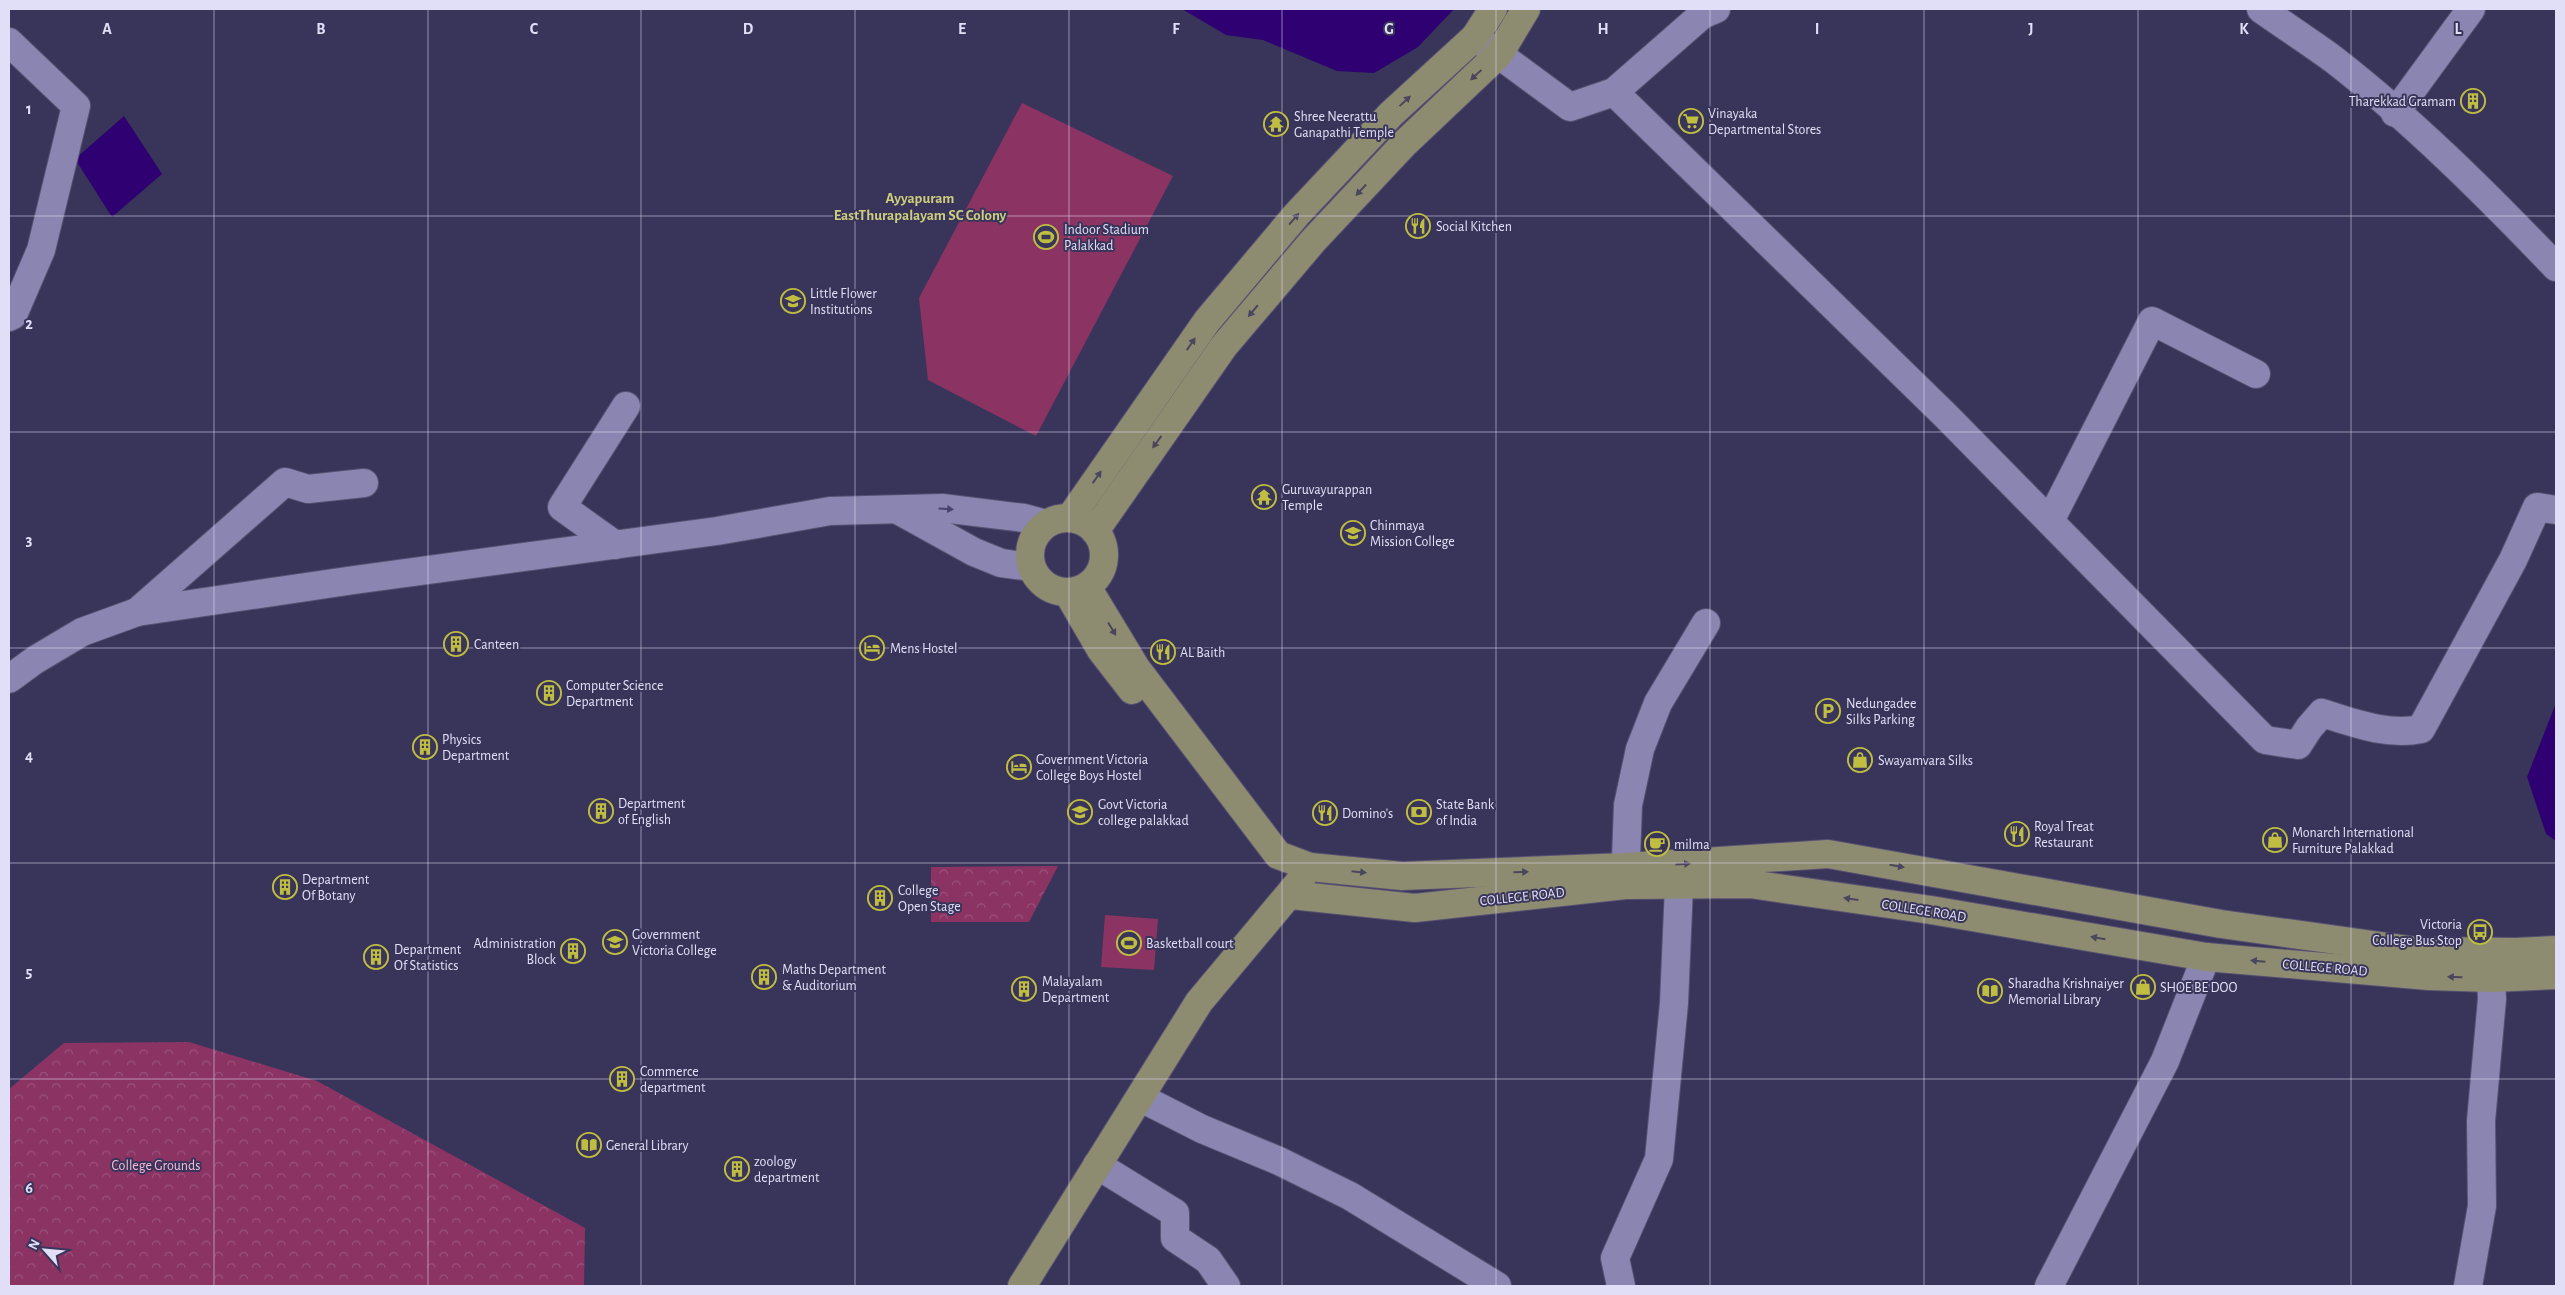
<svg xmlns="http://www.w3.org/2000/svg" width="2565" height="1295" font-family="'Alegreya Sans',sans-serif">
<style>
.forest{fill:url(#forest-crowns)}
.pitch{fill:#8b3464}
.water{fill:#2e0071}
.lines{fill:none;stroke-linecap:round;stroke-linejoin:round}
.minor-casing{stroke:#575172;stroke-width:30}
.secondary-casing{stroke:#575172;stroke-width:30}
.primary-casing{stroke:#575172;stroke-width:30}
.minor{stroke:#8a86b1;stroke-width:28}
.secondary{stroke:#8a86b1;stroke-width:28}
.primary{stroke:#8e8c70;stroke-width:28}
.oneway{fill:#4a465e}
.oneway2{fill:#49446b}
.grid{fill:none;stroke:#e1dff7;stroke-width:1;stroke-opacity:0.55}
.labels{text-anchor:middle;stroke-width:4;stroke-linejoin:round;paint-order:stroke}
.poi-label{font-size:14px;fill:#e1dff7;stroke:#393459;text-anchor:start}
.street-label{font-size:14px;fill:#e1dff7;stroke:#393459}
.park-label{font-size:14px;fill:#f8bcd8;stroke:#393459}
.neighbourhood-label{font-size:15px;font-weight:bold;fill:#cdcd7f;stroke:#393459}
.grid-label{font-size:16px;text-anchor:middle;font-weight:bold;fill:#e1dff7;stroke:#393459;stroke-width:4;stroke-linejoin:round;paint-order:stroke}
</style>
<defs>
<pattern id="forest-crowns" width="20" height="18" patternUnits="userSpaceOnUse" patternTransform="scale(1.25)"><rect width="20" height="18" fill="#8b3464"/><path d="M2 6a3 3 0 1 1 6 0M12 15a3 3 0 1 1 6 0" fill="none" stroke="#9b517b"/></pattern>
</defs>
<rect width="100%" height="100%" fill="#393459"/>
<!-- forest -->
<g class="forest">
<path d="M 1058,866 L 1029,922 L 931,922 L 931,867 Z"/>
<path d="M 189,1042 L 317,1081 L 585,1228 L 584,1286 L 9,1286 L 9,1089 L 64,1043 Z"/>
</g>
<!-- pitch -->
<g class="pitch">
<path d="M 1022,103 L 1173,176 L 1036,436 L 928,380 L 919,298 Z"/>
<path d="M 1105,915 L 1158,919 L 1154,970 L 1101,967 Z"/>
</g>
<!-- water -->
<g class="water">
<path d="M 1182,9 L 1454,9 L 1418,47 L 1374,73 L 1337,71 L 1263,40 L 1226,35 Z"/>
<path d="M 124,116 L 162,174 L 112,217 L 75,159 Z"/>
<path d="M 2556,703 L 2556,841 L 2546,834 L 2527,777 Z"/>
</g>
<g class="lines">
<defs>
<g id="minor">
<path d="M 2261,9 C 2285,26 2310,42 2333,59 C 2413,121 2486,194 2556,267"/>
<path d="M 1475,37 L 1570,107 L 1614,92 L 1702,15 L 1716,9"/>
<path d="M 9,42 L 76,106 L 41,250 L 13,315 L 9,317"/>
<path d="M 1614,92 L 1946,416 L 2265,740 L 2298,745 L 2309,728 L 2322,713 C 2354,723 2388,736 2421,729 L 2513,560 L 2537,507 L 2556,510"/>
<path d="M 2395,113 L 2471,9"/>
<path d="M 2050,521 L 2152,321 L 2256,374"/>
<path d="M 615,545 L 562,507 L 626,406"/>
<path d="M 137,612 L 285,482 L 308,489 L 364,483"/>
<path d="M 1625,885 L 1628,805 L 1640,749 L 1658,703 L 1706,623"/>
<path d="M 1141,1098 L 1202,1129 L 1279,1161 L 1350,1196 L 1497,1286"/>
<path d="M 1097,1165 L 1175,1213 L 1175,1238 L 1208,1260 L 1226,1286"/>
<path d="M 1621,1286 L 1615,1258 L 1659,1159 L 1674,1003 L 1679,886"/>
<path d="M 2049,1286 L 2165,1061 L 2206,957"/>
<path d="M 2468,1286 L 2482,1206 L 2481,1121 L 2492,999 L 2491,978"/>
</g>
<g id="secondary">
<path d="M 898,510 L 974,552 L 1001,563 L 1031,567"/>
<path d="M 9,679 L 35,660 L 82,632 L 137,612 L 354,580 L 717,531 L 830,511 L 942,508 L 1024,518 L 1046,524"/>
</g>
<g id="primary">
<circle cx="1067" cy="555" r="37"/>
<path d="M 1070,518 L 1207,321 L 1297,214 L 1391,114 L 1475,37 L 1493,9"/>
<path d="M 1095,531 L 1224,346 L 1313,241 L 1405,143 L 1499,54 L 1526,9"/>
<path d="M 1087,587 L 1136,668 L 1278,855 L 1310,867 L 1402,876 L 1626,867 L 1828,854 L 2221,924 L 2416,951 L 2516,952 L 2556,950"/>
<path d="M 1068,593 L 1101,650 L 1132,690"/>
<path d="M 1291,895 L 1415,908 L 1625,885 L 1750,884 L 1931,910 L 2206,957 L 2429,976 L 2491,978 L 2556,975"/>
<path d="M 1022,1286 L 1199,1002 L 1301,880"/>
</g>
</defs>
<!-- minor casing -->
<use href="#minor" class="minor-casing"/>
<!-- secondary casing -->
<use href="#secondary" class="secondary-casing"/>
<!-- primary casing -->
<use href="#primary" class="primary-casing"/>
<!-- minor -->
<use href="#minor" class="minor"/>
<!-- secondary -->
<use href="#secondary" class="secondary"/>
<!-- primary -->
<use href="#primary" class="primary"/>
</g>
<!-- one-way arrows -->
<defs><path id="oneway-solid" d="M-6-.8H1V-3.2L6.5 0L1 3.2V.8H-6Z" transform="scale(1.25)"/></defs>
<g class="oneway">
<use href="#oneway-solid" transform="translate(1476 75) rotate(137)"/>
<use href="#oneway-solid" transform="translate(1405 101) rotate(-43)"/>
<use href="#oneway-solid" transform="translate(1361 190) rotate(133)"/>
<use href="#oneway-solid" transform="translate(1294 219) rotate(-49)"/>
<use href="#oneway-solid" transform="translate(1253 311) rotate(130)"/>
<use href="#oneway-solid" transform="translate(1191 344) rotate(-55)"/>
<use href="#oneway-solid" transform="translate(1157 442) rotate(126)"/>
<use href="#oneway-solid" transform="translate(1097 477) rotate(-55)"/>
<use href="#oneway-solid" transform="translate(1112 629) rotate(59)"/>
<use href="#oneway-solid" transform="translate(1683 864) rotate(-4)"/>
<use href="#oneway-solid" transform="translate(1897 866) rotate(10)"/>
<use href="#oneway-solid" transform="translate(1359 872) rotate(6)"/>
<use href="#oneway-solid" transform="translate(1521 872) rotate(-2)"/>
<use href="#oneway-solid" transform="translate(1851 899) rotate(-172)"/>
<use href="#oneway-solid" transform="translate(2098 938) rotate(-170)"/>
<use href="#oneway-solid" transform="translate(2258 961) rotate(-175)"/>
<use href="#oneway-solid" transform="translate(2455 977) rotate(-178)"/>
</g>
<use class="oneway2" href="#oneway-solid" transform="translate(946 509) rotate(4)"/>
<!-- grid -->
<path class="grid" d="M 214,9 L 214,1286M 428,9 L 428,1286M 641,9 L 641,1286M 855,9 L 855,1286M 1069,9 L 1069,1286M 1282,9 L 1282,1286M 1496,9 L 1496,1286M 1710,9 L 1710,1286M 1924,9 L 1924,1286M 2138,9 L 2138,1286M 2351,9 L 2351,1286M 9,216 L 2556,216M 9,432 L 2556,432M 9,648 L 2556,648M 9,863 L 2556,863M 9,1079 L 2556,1079"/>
<!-- icons -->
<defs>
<symbol id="building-ring" viewBox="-11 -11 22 22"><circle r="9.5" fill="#393459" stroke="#bfbe41" stroke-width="1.5"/><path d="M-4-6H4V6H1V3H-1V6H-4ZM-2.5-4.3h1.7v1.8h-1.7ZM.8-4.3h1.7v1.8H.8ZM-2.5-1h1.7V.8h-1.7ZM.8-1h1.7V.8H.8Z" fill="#bfbe41"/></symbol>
<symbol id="supermarket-ring" viewBox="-11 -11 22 22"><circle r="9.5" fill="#393459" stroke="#bfbe41" stroke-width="1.5"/><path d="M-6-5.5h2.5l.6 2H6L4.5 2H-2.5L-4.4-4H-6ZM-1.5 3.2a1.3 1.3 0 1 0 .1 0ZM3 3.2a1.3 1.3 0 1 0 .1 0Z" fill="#bfbe41"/></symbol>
<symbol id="temple-ring" viewBox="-11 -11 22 22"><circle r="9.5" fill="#393459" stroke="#bfbe41" stroke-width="1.5"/><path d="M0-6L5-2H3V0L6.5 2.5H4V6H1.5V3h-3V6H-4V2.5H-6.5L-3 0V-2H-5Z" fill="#bfbe41"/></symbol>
<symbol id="restaurant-ring" viewBox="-11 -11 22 22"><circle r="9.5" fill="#393459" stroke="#bfbe41" stroke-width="1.5"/><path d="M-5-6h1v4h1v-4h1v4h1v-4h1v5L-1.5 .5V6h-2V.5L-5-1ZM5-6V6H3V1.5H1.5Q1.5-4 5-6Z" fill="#bfbe41"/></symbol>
<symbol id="stadium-ring" viewBox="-11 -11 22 22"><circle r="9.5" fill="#393459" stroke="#bfbe41" stroke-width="1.5"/><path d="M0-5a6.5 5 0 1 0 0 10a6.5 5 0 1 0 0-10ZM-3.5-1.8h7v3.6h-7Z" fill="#bfbe41"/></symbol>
<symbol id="university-ring" viewBox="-11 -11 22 22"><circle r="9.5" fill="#393459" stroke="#bfbe41" stroke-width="1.5"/><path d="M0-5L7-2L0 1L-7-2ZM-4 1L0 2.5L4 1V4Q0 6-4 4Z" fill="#bfbe41"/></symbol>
<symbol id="hotel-ring" viewBox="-11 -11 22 22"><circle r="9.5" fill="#393459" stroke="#bfbe41" stroke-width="1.5"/><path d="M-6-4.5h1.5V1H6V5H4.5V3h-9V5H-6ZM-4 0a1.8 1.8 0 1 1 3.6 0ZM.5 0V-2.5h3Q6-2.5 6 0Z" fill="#bfbe41"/></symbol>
<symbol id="parking-ring" viewBox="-11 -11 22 22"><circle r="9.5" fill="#393459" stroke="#bfbe41" stroke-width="1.5"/><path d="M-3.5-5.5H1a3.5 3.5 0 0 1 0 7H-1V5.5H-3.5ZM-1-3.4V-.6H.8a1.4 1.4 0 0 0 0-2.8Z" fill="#bfbe41"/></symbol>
<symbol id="shop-ring" viewBox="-11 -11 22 22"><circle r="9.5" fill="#393459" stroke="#bfbe41" stroke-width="1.5"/><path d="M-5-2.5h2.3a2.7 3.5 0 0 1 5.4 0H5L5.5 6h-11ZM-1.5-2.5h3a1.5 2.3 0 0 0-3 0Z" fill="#bfbe41"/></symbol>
<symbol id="bank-ring" viewBox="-11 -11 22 22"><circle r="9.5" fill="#393459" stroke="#bfbe41" stroke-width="1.5"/><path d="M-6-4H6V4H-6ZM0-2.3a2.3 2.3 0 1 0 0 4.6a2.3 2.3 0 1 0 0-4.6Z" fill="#bfbe41"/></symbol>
<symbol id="cafe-ring" viewBox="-11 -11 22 22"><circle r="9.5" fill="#393459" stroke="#bfbe41" stroke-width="1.5"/><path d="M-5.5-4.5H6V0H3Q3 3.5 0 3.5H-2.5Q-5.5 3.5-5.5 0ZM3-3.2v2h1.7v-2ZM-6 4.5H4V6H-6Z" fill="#bfbe41"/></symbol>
<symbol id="bus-ring" viewBox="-11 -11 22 22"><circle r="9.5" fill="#393459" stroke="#bfbe41" stroke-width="1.5"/><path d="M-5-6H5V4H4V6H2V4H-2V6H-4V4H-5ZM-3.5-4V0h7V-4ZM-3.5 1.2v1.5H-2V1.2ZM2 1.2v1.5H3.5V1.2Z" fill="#bfbe41"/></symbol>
<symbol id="library-ring" viewBox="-11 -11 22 22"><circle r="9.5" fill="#393459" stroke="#bfbe41" stroke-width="1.5"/><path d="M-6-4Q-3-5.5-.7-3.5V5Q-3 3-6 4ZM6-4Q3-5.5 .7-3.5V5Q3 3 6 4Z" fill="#bfbe41"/></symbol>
</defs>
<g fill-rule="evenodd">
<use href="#building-ring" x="2459" y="87" width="28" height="28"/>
<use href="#supermarket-ring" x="1677" y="107" width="28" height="28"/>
<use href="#temple-ring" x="1262" y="110" width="28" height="28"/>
<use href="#restaurant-ring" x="1404" y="212" width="28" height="28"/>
<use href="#stadium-ring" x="1032" y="223" width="28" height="28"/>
<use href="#university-ring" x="779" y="287" width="28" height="28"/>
<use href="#temple-ring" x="1250" y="483" width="28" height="28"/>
<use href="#university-ring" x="1339" y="519" width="28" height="28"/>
<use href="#building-ring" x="442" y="630" width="28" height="28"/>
<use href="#hotel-ring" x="858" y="634" width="28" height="28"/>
<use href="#restaurant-ring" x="1149" y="638" width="28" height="28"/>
<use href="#building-ring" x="535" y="679" width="28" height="28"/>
<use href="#parking-ring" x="1814" y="697" width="28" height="28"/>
<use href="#building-ring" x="411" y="733" width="28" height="28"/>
<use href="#shop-ring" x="1846" y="746" width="28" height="28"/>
<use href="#hotel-ring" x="1005" y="753" width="28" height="28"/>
<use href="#building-ring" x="587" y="797" width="28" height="28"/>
<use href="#university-ring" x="1066" y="798" width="28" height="28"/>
<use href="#bank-ring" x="1405" y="798" width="28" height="28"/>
<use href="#restaurant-ring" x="1311" y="799" width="28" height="28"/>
<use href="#restaurant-ring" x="2003" y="820" width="28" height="28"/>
<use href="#shop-ring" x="2261" y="826" width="28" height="28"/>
<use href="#cafe-ring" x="1643" y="830" width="28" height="28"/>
<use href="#building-ring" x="271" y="873" width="28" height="28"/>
<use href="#building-ring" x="866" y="884" width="28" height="28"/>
<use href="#bus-ring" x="2466" y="918" width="28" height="28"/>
<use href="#university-ring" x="601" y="928" width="28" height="28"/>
<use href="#stadium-ring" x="1115" y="929" width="28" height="28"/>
<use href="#building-ring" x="559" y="937" width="28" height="28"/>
<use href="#building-ring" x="362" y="943" width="28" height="28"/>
<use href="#building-ring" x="750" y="963" width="28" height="28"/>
<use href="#shop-ring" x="2129" y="973" width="28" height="28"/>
<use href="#building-ring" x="1010" y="975" width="28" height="28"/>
<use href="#library-ring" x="1976" y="977" width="28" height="28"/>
<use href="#building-ring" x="608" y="1065" width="28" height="28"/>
<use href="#library-ring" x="575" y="1131" width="28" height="28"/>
<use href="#building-ring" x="723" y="1155" width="28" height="28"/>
</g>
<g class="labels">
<!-- poi labels -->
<g class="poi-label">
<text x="2456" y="106" text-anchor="end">Tharekkad Gramam</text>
<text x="1708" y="118">Vinayaka<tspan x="1708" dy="16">Departmental Stores</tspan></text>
<text x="1294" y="121">Shree Neerattu<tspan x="1294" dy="16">Ganapathi Temple</tspan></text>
<text x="1436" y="231">Social Kitchen</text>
<text x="1064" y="234">Indoor Stadium<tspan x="1064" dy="16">Palakkad</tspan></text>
<text x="810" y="298">Little Flower<tspan x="810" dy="16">Institutions</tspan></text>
<text x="1282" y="494">Guruvayurappan<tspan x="1282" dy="16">Temple</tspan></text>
<text x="1370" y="530">Chinmaya<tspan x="1370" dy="16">Mission College</tspan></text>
<text x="474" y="649">Canteen</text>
<text x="890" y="653">Mens Hostel</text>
<text x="1180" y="657">AL Baith</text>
<text x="566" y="690">Computer Science<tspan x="566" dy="16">Department</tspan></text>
<text x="1846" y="708">Nedungadee<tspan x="1846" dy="16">Silks Parking</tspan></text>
<text x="442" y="744">Physics<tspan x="442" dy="16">Department</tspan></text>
<text x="1036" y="764">Government Victoria<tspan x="1036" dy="16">College Boys Hostel</tspan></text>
<text x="1878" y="765">Swayamvara Silks</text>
<text x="618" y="808">Department<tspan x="618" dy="16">of English</tspan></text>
<text x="1098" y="809">Govt Victoria<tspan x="1098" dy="16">college palakkad</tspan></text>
<text x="1436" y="809">State Bank<tspan x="1436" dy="16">of India</tspan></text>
<text x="1342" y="818">Domino's</text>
<text x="2034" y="831">Royal Treat<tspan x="2034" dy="16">Restaurant</tspan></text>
<text x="2292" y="837">Monarch International<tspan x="2292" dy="16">Furniture Palakkad</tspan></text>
<text x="1674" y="849">milma</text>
<text x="302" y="884">Department<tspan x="302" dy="16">Of Botany</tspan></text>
<text x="898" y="895">College<tspan x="898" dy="16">Open Stage</tspan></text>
<text x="2462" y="929" text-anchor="end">Victoria<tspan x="2462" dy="16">College Bus Stop</tspan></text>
<text x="632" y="939">Government<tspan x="632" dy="16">Victoria College</tspan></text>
<text x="556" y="948" text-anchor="end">Administration<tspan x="556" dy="16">Block</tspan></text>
<text x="1146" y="948">Basketball court</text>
<text x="394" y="954">Department<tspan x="394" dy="16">Of Statistics</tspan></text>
<text x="782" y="974">Maths Department<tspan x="782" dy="16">&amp; Auditorium</tspan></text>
<text x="1042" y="986">Malayalam<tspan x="1042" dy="16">Department</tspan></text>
<text x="2008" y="988">Sharadha Krishnaiyer<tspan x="2008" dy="16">Memorial Library</tspan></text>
<text x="2160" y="992">SHOE BE DOO</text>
<text x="640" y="1076">Commerce<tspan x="640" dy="16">department</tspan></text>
<text x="606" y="1150">General Library</text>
<text x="754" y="1166">zoology<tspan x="754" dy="16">department</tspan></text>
</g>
<!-- street labels -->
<g class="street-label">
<text transform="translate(1522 896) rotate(-6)" y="5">COLLEGE ROAD</text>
<text transform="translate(1924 910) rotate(9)" y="5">COLLEGE ROAD</text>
<text transform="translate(2325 967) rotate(5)" y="5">COLLEGE ROAD</text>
</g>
<!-- park labels -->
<g class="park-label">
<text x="156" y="1170">College Grounds</text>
</g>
<!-- neighbourhood labels -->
<g class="neighbourhood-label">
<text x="920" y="203">Ayyapuram<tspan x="920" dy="17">EastThurapalayam SC Colony</tspan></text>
</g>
</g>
<g class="grid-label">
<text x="107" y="34">A</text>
<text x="321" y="34">B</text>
<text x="534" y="34">C</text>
<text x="748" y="34">D</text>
<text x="962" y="34">E</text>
<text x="1176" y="34">F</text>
<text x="1389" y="34">G</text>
<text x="1603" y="34">H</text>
<text x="1817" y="34">I</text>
<text x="2031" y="34">J</text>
<text x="2244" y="34">K</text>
<text x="2458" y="34">L</text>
<text x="29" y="114">1</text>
<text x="29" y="329">2</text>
<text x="29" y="545">3</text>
<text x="29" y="761">4</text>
<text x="29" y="977">5</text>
<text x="29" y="1193">6</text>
</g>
<!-- border -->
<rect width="2565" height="1295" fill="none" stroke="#e1dff7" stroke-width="20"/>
<!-- north arrow -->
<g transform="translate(45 1250) rotate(297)" stroke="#393459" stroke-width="4" paint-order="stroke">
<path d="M0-4L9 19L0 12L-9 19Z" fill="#e1dff7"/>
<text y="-8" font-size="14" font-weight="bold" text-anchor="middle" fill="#e1dff7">N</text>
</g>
</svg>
